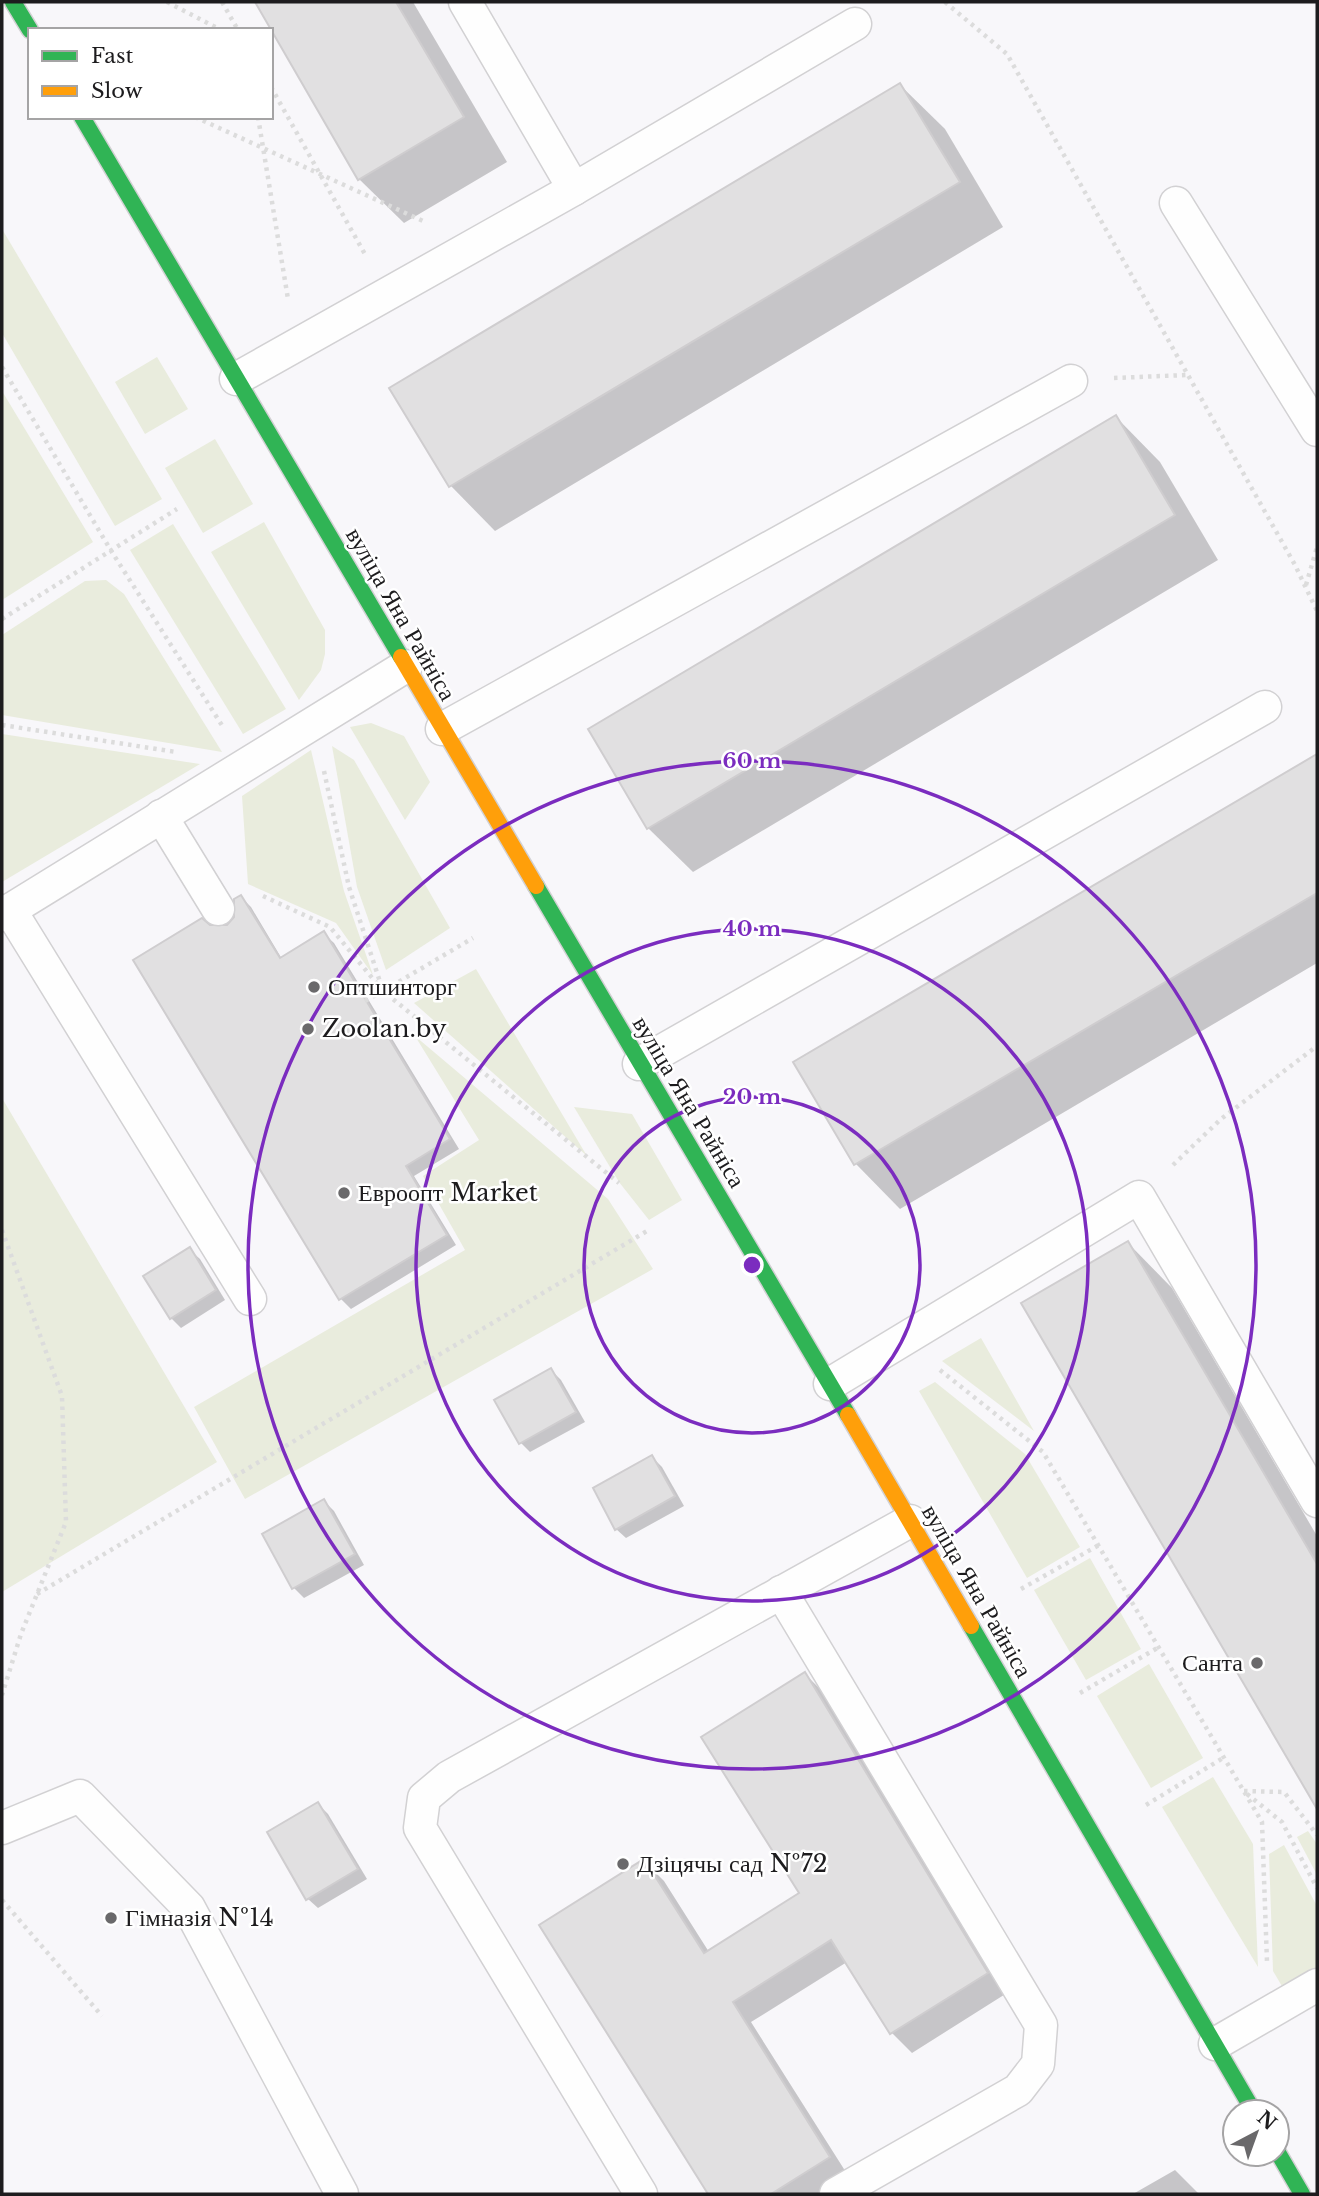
<svg xmlns="http://www.w3.org/2000/svg" width="1319" height="2196" font-family="'Libre Baskerville',serif">
<style>
.green{fill:#e9ecdd}
.shadow{fill:#0003}
.building{fill:#e1e0e1;stroke:#cfcdcf;stroke-width:2}
.lines{fill:none;stroke-linecap:round;stroke-linejoin:round}
.lane-casing{stroke:#d2d1d3;stroke-width:35}
.fast-casing{stroke:#d2d1d3;stroke-width:19}
.slow-casing{stroke:#d2d1d3;stroke-width:19}
.path{stroke:#dcdcdc;stroke-width:4.5;stroke-dasharray:3.5 5;stroke-linecap:butt}
.lane{stroke:#fefefe;stroke-width:32}
.fast{stroke:#30b455;stroke-width:16}
.slow{stroke:#ff9f0a;stroke-width:16}
.ring{fill:none;stroke:#7b2cbf;stroke-width:3.5}
.poi-dot{fill:#6a696b;stroke:#fff;stroke-width:2.5}
.labels{text-anchor:middle;stroke-width:5;stroke-linejoin:round;paint-order:stroke}
.street-label{font-size:24px;fill:#1d1c1e;stroke:#fff}
.poi-label{font-size:24px;fill:#1d1c1e;stroke:#fff;text-anchor:start}
.centre{fill:#7b2cbf;stroke:#fff;stroke-width:3.5}
.ring-label{font-size:21px;text-anchor:middle;font-weight:bold;fill:#7b2cbf;stroke:#fff;stroke-width:5;stroke-linejoin:round;paint-order:stroke}
</style>
<rect width="100%" height="100%" fill="#f8f7fa"/>
<!-- green -->
<g class="green">
<path d="M 2,229 L 162,499 L 115,526 L 2,333 Z"/>
<path d="M 157,357 L 188,409 L 145,434 L 115,382 Z"/>
<path d="M 2,391 L 93,542 L 2,600 Z"/>
<path d="M 215,439 L 253,504 L 203,533 L 165,468 Z"/>
<path d="M 264,522 L 325,630 L 325,654 L 321,670 L 299,700 L 211,552 Z"/>
<path d="M 173,524 L 286,709 L 243,734 L 130,550 Z"/>
<path d="M 106,580 L 124,594 L 222,752 L 2,715 L 2,635 L 85,581 Z"/>
<path d="M 371,723 L 404,736 L 430,782 L 405,820 L 350,727 Z"/>
<path d="M 2,734 L 200,764 L 2,882 Z"/>
<path d="M 332,746 L 354,760 L 450,928 L 386,970 L 357,887 Z"/>
<path d="M 311,750 L 344,891 L 373,975 L 336,923 L 248,884 L 242,796 Z"/>
<path d="M 476,969 L 587,1156 L 414,1003 Z"/>
<path d="M 415,1036 L 608,1199 L 653,1269 L 245,1499 L 194,1407 L 465,1250 L 423,1176 L 479,1140 Z"/>
<path d="M 2,1098 L 217,1462 L 2,1592 Z"/>
<path d="M 574,1107 L 632,1114 L 682,1200 L 649,1220 L 619,1182 Z"/>
<path d="M 981,1338 L 1034,1431 L 942,1361 Z"/>
<path d="M 935,1382 L 1025,1454 L 1080,1547 L 1027,1578 L 919,1391 Z"/>
<path d="M 1090,1558 L 1141,1649 L 1086,1680 L 1034,1590 Z"/>
<path d="M 1149,1664 L 1203,1758 L 1151,1788 L 1097,1696 Z"/>
<path d="M 1213,1777 L 1253,1844 L 1258,1967 L 1162,1807 Z"/>
<path d="M 1308,1831 L 1317,1844 L 1317,1875 L 1297,1837 Z"/>
<path d="M 1284,1845 L 1317,1906 L 1317,1974 L 1286,1993 L 1273,1971 L 1269,1854 Z"/>
</g>
<!-- shadow -->
<g class="shadow">
<path d="M 255,2 L 413,2 L 507,162 L 404,223 L 359,179 Z"/>
<path d="M 900,85 L 945,129 L 1003,227 L 495,531 L 451,486 L 392,389 Z"/>
<path d="M 1116,417 L 1160,462 L 1218,560 L 693,872 L 648,828 Z"/>
<path d="M 1311,759 L 1317,766 L 1317,963 L 900,1209 L 856,1164 L 795,1063 Z"/>
<path d="M 241,897 L 251,907 L 282,959 L 324,934 L 334,943 L 459,1149 L 414,1176 L 456,1245 L 351,1309 L 341,1299 L 136,961 L 209,927 L 228,927 L 236,918 Z"/>
<path d="M 1128,1243 L 1172,1288 L 1317,1536 L 1317,1806 L 1024,1304 Z"/>
<path d="M 190,1250 L 200,1259 L 225,1300 L 181,1328 L 171,1318 Z"/>
<path d="M 551,1370 L 561,1380 L 585,1422 L 530,1452 L 520,1442 Z"/>
<path d="M 652,1457 L 662,1467 L 684,1506 L 626,1538 L 616,1529 Z"/>
<path d="M 324,1501 L 334,1511 L 364,1565 L 304,1598 L 294,1588 Z"/>
<path d="M 805,1674 L 825,1694 L 1007,1993 L 912,2053 L 892,2033 L 847,1962 L 751,2022 L 849,2177 L 822,2194 L 710,2194 L 541,1925 L 644,1861 L 664,1881 L 709,1952 L 801,1893 Z"/>
<path d="M 318,1804 L 328,1814 L 367,1879 L 318,1908 L 308,1899 Z"/>
<path d="M 1175,2170 L 1199,2194 L 1133,2194 Z"/>
</g>
<!-- building -->
<g class="building">
<path d="M 255,2 L 396,2 L 464,117 L 358,180 Z"/>
<path d="M 900,83 L 960,182 L 449,487 L 389,388 Z"/>
<path d="M 1116,415 L 1175,515 L 647,829 L 588,729 Z"/>
<path d="M 1317,754 L 1317,893 L 854,1165 L 793,1062 Z"/>
<path d="M 241,895 L 280,958 L 324,931 L 450,1139 L 406,1166 L 447,1235 L 339,1300 L 133,960 L 202,918 L 210,925 L 227,925 L 234,917 L 234,899 Z"/>
<path d="M 1128,1241 L 1317,1564 L 1317,1809 L 1021,1303 Z"/>
<path d="M 190,1247 L 216,1290 L 170,1319 L 143,1276 Z"/>
<path d="M 551,1368 L 576,1412 L 519,1444 L 494,1400 Z"/>
<path d="M 652,1455 L 675,1496 L 615,1530 L 593,1488 Z"/>
<path d="M 324,1499 L 355,1554 L 292,1589 L 262,1534 Z"/>
<path d="M 805,1672 L 988,1973 L 890,2034 L 831,1940 L 733,2002 L 830,2157 L 771,2194 L 708,2194 L 539,1925 L 644,1859 L 704,1953 L 799,1893 L 701,1737 Z"/>
<path d="M 318,1802 L 358,1869 L 306,1900 L 267,1832 Z"/>
</g>
<g class="lines">
<defs>
<g id="lane">
<path d="M 574,189 L 855,24"/>
<path d="M 1176,203 L 1317,430"/>
<path d="M 236,379 L 574,189 L 465,2"/>
<path d="M 442,729 L 1071,381"/>
<path d="M 161,816 L 218,909"/>
<path d="M 10,910 L 250,1299"/>
<path d="M 2,915 L 406,666"/>
<path d="M 639,1064 L 1265,707"/>
<path d="M 830,1384 L 1139,1197 L 1317,1501"/>
<path d="M 781,1592 L 1041,2025 L 1038,2064 L 1018,2090 L 836,2194"/>
<path d="M 2,1828 L 80,1796 L 189,1908 L 342,2194"/>
<path d="M 1215,2044 L 1317,1985"/>
<path d="M 641,2194 L 420,1828 L 424,1798 L 449,1777 L 910,1521"/>
</g>
<g id="fast">
<path d="M 13,2 L 30,30"/>
<path d="M 82,117 L 401,657"/>
<path d="M 536,886 L 848,1415"/>
<path d="M 971,1626 L 1254,2112"/>
<path d="M 1277,2151 L 1302,2194"/>
</g>
<g id="slow">
<path d="M 401,657 L 536,886"/>
<path d="M 848,1415 L 971,1626"/>
</g>
</defs>
<!-- lane casing -->
<use href="#lane" class="lane-casing"/>
<!-- fast casing -->
<use href="#fast" class="fast-casing"/>
<!-- slow casing -->
<use href="#slow" class="slow-casing"/>
<!-- path -->
<g class="path">
<path d="M 167,2 L 221,30"/>
<path d="M 222,2 L 238,30"/>
<path d="M 945,2 L 1007,54 L 1295,565 L 1317,611"/>
<path d="M 269,30 L 271,29"/>
<path d="M 271,87 L 366,256"/>
<path d="M 195,117 L 423,221"/>
<path d="M 258,117 L 288,299"/>
<path d="M 2,367 L 110,549 L 223,727"/>
<path d="M 1114,378 L 1186,375"/>
<path d="M 1306,585 L 1317,547"/>
<path d="M 2,619 L 177,509"/>
<path d="M 2,725 L 176,752"/>
<path d="M 324,771 L 349,887 L 383,991 L 473,938"/>
<path d="M 263,896 L 330,927 L 383,991 L 619,1183"/>
<path d="M 365,1001 L 383,991"/>
<path d="M 1173,1165 L 1221,1119 L 1317,1046"/>
<path d="M 2,1230 L 62,1396 L 66,1522 L 21,1634 L 2,1695"/>
<path d="M 940,1370 L 1043,1452 L 1262,1822 L 1267,1962"/>
<path d="M 1021,1589 L 1099,1545"/>
<path d="M 37,1594 L 647,1231"/>
<path d="M 1080,1693 L 1159,1647"/>
<path d="M 1244,1791 L 1284,1792 L 1317,1835"/>
<path d="M 1247,1794 L 1282,1822 L 1317,1888"/>
<path d="M 1146,1805 L 1223,1758"/>
<path d="M 2,1900 L 102,2016"/>
</g>
<!-- lane -->
<use href="#lane" class="lane"/>
<!-- fast -->
<use href="#fast" class="fast"/>
<!-- slow -->
<use href="#slow" class="slow"/>
</g>
<!-- distance rings -->
<g class="ring">
<circle cx="752" cy="1265" r="168"/>
<circle cx="752" cy="1265" r="336"/>
<circle cx="752" cy="1265" r="504"/>
</g>
<!-- markers -->
<g class="poi-dot">
<circle cx="314" cy="987" r="7"/>
<circle cx="308" cy="1029" r="7"/>
<circle cx="344" cy="1193" r="7"/>
<circle cx="1257" cy="1663" r="7"/>
<circle cx="623" cy="1864" r="7"/>
<circle cx="111" cy="1918" r="7"/>
</g>
<g class="labels">
<!-- street labels -->
<g class="street-label">
<text transform="translate(401 614) rotate(60)" y="8">вуліца Яна Райніса</text>
<text transform="translate(689 1102) rotate(59)" y="8">вуліца Яна Райніса</text>
<text transform="translate(977 1591) rotate(60)" y="8">вуліца Яна Райніса</text>
</g>
<!-- poi labels -->
<g class="poi-label">
<text x="328" y="995">Оптшинторг</text>
<text x="322" y="1037">Zoolan.by</text>
<text x="358" y="1201">Евроопт Market</text>
<text x="1243" y="1671" text-anchor="end">Санта</text>
<text x="637" y="1872">Дзіцячы сад №72</text>
<text x="125" y="1926">Гімназія №14</text>
</g>
</g>
<circle cx="752" cy="1265" r="10" class="centre"/>
<g class="ring-label">
<text x="752" y="768">60 m</text>
<text x="752" y="936">40 m</text>
<text x="752" y="1104">20 m</text>
</g>
<!-- border -->
<rect width="1319" height="2196" fill="none" stroke="#1d1c1e" stroke-width="7"/>
<!-- legend -->
<rect x="28" y="28" width="245" height="91" fill="#ffffff" stroke="#a5a4a5" stroke-width="2"/>
<rect x="42" y="51" width="35" height="10" fill="#30b455" stroke="#a5a4a5" stroke-width="2"/>
<text x="91" y="63" font-size="21" fill="#1d1c1e">Fast</text>
<rect x="42" y="86" width="35" height="10" fill="#ff9f0a" stroke="#a5a4a5" stroke-width="2"/>
<text x="91" y="98" font-size="21" fill="#1d1c1e">Slow</text>
<!-- north arrow -->
<g transform="translate(1256 2133) rotate(41)"><circle r="33" fill="#ffffff" stroke="#a5a4a5" stroke-width="2"/>
<path d="M0-5L12 26L0 18L-12 26Z" fill="#6a696b"/>
<text y="-10" font-size="19" font-weight="bold" text-anchor="middle" fill="#1d1c1e">N</text>
</g>
</svg>
